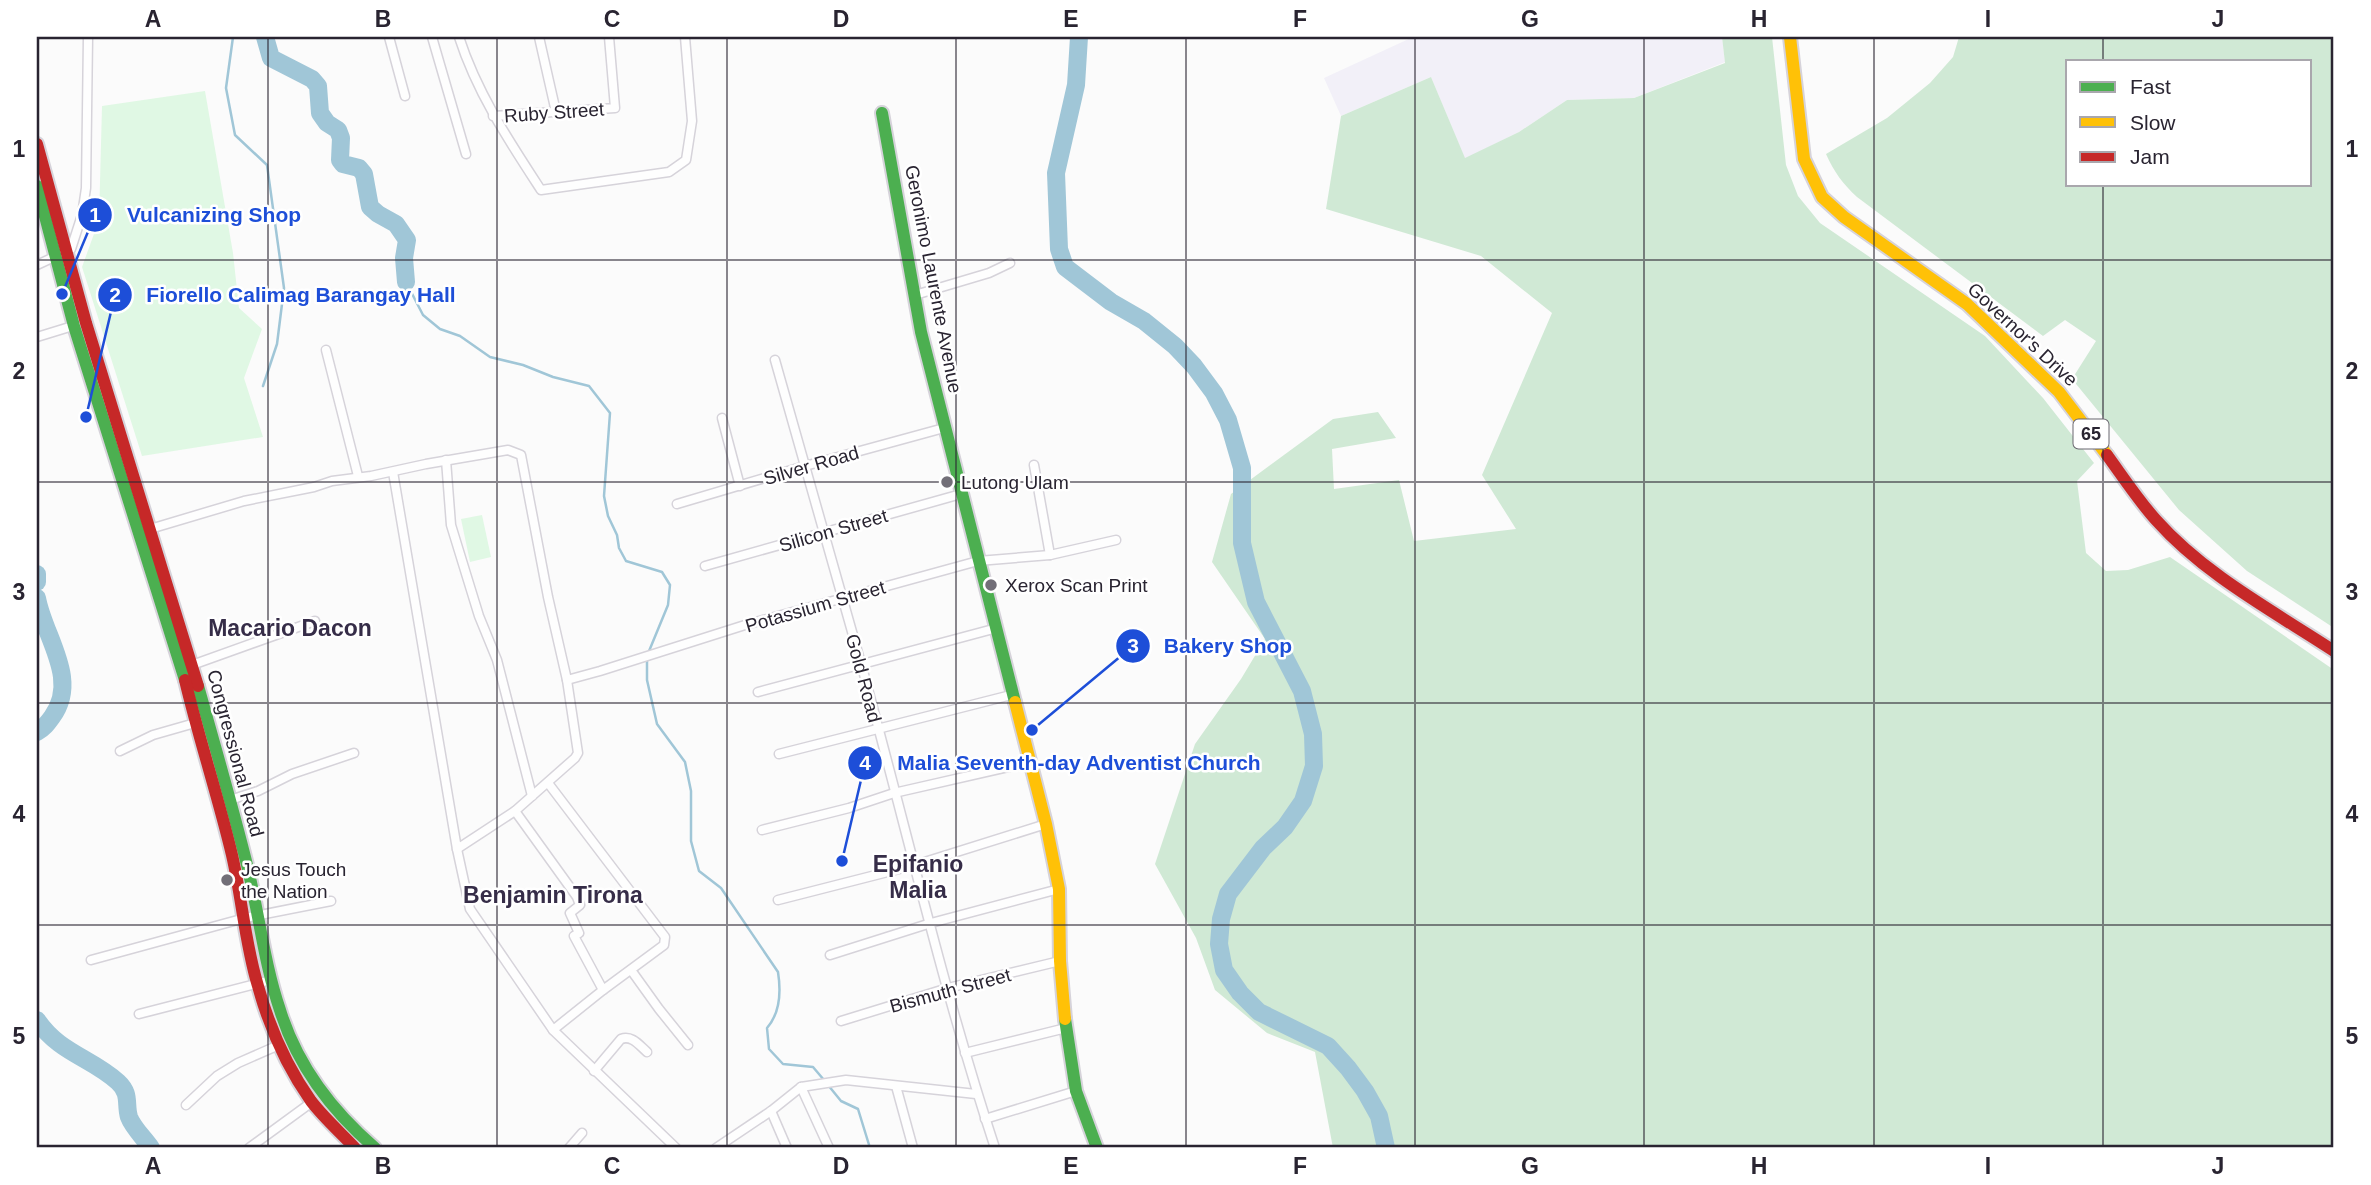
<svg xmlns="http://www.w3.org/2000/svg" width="2371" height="1185" font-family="Helvetica,sans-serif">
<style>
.industrial{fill:#f2f0f8}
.green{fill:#e0f8e4}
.forest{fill:#d0e9d5;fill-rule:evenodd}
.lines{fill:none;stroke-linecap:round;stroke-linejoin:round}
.stream{stroke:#a0c6d7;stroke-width:2.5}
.river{stroke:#a0c6d7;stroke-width:18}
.street-casing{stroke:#d6d3da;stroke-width:11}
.fast-casing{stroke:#d6d3da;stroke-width:16}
.slow-casing{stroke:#d6d3da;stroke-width:16}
.jam-casing{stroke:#d6d3da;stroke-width:16}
.street{stroke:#fefefe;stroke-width:8}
.fast{stroke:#4caf50;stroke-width:12}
.slow{stroke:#ffc107;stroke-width:12}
.jam{stroke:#c62828;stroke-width:12}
.grid{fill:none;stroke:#292431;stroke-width:2;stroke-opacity:0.55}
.poi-dot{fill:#726f78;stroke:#fff;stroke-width:2.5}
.labels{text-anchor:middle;stroke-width:5;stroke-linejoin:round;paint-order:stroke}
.shield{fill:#fff;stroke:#69666f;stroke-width:2}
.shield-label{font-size:18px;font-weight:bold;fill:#292431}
.street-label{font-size:19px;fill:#292431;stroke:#fff}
.poi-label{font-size:19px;fill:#292431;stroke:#fff;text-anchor:start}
.quarter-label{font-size:23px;font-weight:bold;fill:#362d48;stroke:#fff}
.leader{fill:none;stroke:#1d4ed8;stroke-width:2.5}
.callout-dot{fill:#1d4ed8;stroke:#fff;stroke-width:2.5}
.mark-label{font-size:21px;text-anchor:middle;font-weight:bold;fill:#fff}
.callout-label{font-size:21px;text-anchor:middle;font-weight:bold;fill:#1d4ed8;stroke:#fff;stroke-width:5;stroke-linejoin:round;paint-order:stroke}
.neatline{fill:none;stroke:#292431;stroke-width:2.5}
.grid-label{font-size:23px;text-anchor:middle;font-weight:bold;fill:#292431}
</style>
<rect width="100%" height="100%" fill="#fbfbfb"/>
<!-- industrial -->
<path class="industrial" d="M 1413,37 L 1722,37 L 1725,62 L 1634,98 L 1567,100 L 1519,132 L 1465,159 L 1431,77 L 1341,116 L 1324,78 Z"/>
<!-- green -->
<g class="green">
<path d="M 205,91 L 233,253 L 239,308 L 262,329 L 244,378 L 263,437 L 142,456 L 82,267 L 99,220 L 102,106 Z"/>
<path d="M 482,515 L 491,557 L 470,562 L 461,519 Z"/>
</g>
<!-- forest -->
<g class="forest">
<path d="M 1722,37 L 1772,37 L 1786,165 L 1798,196 L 1820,223 L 1985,336 L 2043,398 L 2094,463 L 2077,481 L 2086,553 L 2106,571 L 2128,570 L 2170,557 L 2334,670 L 2334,1148 L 1333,1148 L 1315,1052 L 1267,1033 L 1215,990 L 1196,938 L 1155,864 L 1195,744 L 1241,679 L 1265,639 L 1212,562 L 1231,494 L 1333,419 L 1378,412 L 1396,438 L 1332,449 L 1334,489 L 1399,480 L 1414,541 L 1516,529 L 1482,475 L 1552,313 L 1481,256 L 1326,209 L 1341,116 L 1431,77 L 1465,158 L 1519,132 L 1567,100 L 1634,98 L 1725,63 Z"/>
<path d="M 1959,37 L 2334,37 L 2334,628 L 2247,571 L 2179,510 L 2072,379 L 2096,341 L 2065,320 L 2043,336 L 1857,197 C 1843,184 1834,172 1826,154 L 1887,118 L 1930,83 L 1953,57 ZM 2068,61 L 2310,61 L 2310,184 L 2068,184 Z"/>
</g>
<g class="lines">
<!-- stream -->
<g class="stream">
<path d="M 233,37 L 226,88 L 235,135 L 267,165 L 284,288 L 277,344 L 263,386"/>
<path d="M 406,282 L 423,315 L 440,329 L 460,336 L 490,357 L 523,365 L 553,377 L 589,386 L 610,413 L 604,496 L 608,516 L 617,535 L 619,548 L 626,561 L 662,572 L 670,585 L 668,605 L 647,656 L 647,680 L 657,724 L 685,762 L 691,791 L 691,841 L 699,871 L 721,888 L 778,972 C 781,991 780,1013 767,1028 L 769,1049 L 783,1064 L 813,1067 L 824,1080"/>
<path d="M 828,1085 L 841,1101 L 858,1109 L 870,1148"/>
</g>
<!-- river -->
<g class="river">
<path d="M 265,37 L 271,58 L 312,79 L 318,86 L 320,113 L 327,123 L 338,130 L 341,138 L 340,160 L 343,164 L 359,168 L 364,174 L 370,207 L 378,214 L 396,224 L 407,240 L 404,258 L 406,282"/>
<path d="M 1079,37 L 1076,85 L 1056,173 L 1059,249 L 1065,267 L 1111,302 L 1144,321 L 1175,346 L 1194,366 L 1214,393 L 1228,420 L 1242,468 L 1242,543 L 1256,602 L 1302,691 L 1313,734 L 1314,766 L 1303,801 L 1285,827 L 1263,848 L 1228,894 L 1221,919 L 1219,944 L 1224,970 L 1240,993 L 1259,1012 L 1328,1046 L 1348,1068 L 1365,1091 L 1379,1116 L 1386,1148"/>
<path d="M 37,574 L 37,582"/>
<path d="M 37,598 C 44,637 80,679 52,717 C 47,724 44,728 37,732"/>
<path d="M 37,1020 C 59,1053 92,1058 118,1082 C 131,1094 125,1104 129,1117 C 133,1128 145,1139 151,1148"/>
</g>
<defs>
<g id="street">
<path d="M 389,37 L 405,96"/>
<path d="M 432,37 L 466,154"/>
<path d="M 459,37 C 477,93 509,141 541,190 L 669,172 L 686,160 L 692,121 L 685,37"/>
<path d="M 539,37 L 556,112"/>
<path d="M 493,116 L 615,108 L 609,37"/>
<path d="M 37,265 L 71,249 L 82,215 L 86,188 L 88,37"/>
<path d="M 915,295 L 989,273 L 1010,263"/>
<path d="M 37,337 L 76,325"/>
<path d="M 326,350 L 358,476"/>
<path d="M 775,360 C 804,463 834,565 862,667 C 906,827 943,990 995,1148"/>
<path d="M 722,418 L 740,486"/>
<path d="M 446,460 L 451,525 L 479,616 L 497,660 L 532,796"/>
<path d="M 1034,465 L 1050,555"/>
<path d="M 393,472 L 457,849 L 470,909 L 553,1030 L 676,1148"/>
<path d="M 677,504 L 805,466 L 944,428"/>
<path d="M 150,529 L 244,501 L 314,487 L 332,481 L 371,476 L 426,464 L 508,450 L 521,455 L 548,597 L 567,680 L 578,753 L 575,758 L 515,811 L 457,849"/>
<path d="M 705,566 L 961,494"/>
<path d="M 192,665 L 315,621"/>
<path d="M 567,680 L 600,671 L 745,625 L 978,561 L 1050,555 L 1116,540"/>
<path d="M 758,692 L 997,628"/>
<path d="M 120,751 L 153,735 L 195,723"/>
<path d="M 779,754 L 1015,694"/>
<path d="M 230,800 L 258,791 L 292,774 L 354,753"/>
<path d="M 515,811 L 577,897 L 580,905 L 570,913 L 579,933 L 574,936 L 603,990 L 664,945 L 665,937 L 548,783"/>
<path d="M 762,830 L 849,808 L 894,793 L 1030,762"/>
<path d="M 778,900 L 915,865 L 1046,824"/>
<path d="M 830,955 L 931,923 L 1059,889"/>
<path d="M 91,960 L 245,918 L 331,901"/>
<path d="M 631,970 L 659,1009 L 688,1045"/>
<path d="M 139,1014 L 271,980"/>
<path d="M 841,1021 L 948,988 L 1060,961"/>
<path d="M 553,1030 L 603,990"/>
<path d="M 965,1053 L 1066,1028"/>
<path d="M 594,1071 L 621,1039 C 632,1035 639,1045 647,1052"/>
<path d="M 896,1086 L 913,1148"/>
<path d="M 801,1087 L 829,1148"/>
<path d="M 186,1105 L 217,1076 L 238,1063 L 279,1045"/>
<path d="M 771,1111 L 787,1148"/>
<path d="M 985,1119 L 1076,1091"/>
<path d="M 249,1148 L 312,1102"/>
<path d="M 569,1148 L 582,1133"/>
<path d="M 716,1148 L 771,1111 L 801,1087 L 846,1080 L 976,1094"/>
</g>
<g id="fast">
<path d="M 882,113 L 921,332 L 1015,702"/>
<path d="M 37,186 L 74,326 L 185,680"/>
<path d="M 198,686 C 215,746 232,805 247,865 C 259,913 264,963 280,1010 C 297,1065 332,1111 375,1148"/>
<path d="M 1065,1019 L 1076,1091 L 1097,1148"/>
</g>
<g id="slow">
<path d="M 1790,37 L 1804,159 L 1822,197 L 1844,217 L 1967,304 L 2059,392 L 2107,455"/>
<path d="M 1015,702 L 1046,824 L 1059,889 L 1060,961 L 1065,1019"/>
</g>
<g id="jam">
<path d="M 37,144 L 86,323 L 198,686"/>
<path d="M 2107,455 C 2123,477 2138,500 2156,520 C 2205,575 2273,611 2334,651"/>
<path d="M 185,680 C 199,739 218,796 232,855 C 242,898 245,944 258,986 C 269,1026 287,1067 311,1101 C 324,1118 341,1133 355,1148"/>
</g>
</defs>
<!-- street casing -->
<use href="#street" class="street-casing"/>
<!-- fast casing -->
<use href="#fast" class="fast-casing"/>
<!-- slow casing -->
<use href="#slow" class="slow-casing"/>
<!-- jam casing -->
<use href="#jam" class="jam-casing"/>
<!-- street -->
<use href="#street" class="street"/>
<!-- fast -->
<use href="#fast" class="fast"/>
<!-- slow -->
<use href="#slow" class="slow"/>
<!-- jam -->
<use href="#jam" class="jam"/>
</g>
<!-- grid -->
<path class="grid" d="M 268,37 L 268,1148M 497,37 L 497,1148M 727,37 L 727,1148M 956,37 L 956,1148M 1186,37 L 1186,1148M 1415,37 L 1415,1148M 1644,37 L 1644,1148M 1874,37 L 1874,1148M 2103,37 L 2103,61M 2103,184 L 2103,1148M 37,260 L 2334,260M 37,482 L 2334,482M 37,703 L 2334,703M 37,925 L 2334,925"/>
<!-- markers -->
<g class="poi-dot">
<circle cx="947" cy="482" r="7"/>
<circle cx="991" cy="585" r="7"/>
<circle cx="227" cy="880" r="7"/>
</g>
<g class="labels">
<!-- shield labels -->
<rect class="shield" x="2073.5" y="419.5" width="35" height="29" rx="5"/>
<g class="shield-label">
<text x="2091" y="440">65</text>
</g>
<!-- street labels -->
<g class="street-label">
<text transform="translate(554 112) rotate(-4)" y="7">Ruby Street</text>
<text transform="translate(934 279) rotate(79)" y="7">Geronimo Laurente Avenue</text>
<text transform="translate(2023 334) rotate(43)" y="7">Governor's Drive</text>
<text transform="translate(811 465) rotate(-16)" y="7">Silver Road</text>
<text transform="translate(833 530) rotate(-16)" y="7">Silicon Street</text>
<text transform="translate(815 606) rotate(-16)" y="7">Potassium Street</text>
<text transform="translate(864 678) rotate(75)" y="7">Gold Road</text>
<text transform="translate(236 753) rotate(75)" y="7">Congressional Road</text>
<text transform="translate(950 990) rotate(-15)" y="7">Bismuth Street</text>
</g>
<!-- poi labels -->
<g class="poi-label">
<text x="961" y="489">Lutong Ulam</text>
<text x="1005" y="592">Xerox Scan Print</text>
<text x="241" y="876">Jesus Touch<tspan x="241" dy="22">the Nation</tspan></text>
</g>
<!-- quarter labels -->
<g class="quarter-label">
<text x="290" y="636">Macario Dacon</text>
<text x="918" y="872">Epifanio<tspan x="918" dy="26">Malia</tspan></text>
<text x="553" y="903">Benjamin Tirona</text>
</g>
</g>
<!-- callouts -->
<path class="leader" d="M62 294L95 215M86 417L115 295M1032 730L1133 646M842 861L865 763"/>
<g class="callout-dot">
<circle cx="62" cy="294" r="7"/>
<circle cx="86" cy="417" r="7"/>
<circle cx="1032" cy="730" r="7"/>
<circle cx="842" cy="861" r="7"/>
<circle cx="95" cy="215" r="18"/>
<circle cx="115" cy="295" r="18"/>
<circle cx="1133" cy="646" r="18"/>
<circle cx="865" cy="763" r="18"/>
</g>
<g class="mark-label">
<text x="95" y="222">1</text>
<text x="115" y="302">2</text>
<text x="1133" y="653">3</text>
<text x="865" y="770">4</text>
</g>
<g class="callout-label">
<text x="214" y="222">Vulcanizing Shop</text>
<text x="301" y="302">Fiorello Calimag Barangay Hall</text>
<text x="1228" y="653">Bakery Shop</text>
<text x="1079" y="770">Malia Seventh-day Adventist Church</text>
</g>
<!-- border -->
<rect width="2371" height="1185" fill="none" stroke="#ffffff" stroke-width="77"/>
<!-- legend -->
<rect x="2066" y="60" width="245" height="126" fill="#ffffff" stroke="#a9a7ad" stroke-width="2"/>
<rect x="2080" y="82" width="35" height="10" fill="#4caf50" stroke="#a9a7ad" stroke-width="2"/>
<text x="2130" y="94" font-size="21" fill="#292431">Fast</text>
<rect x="2080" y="117" width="35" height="10" fill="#ffc107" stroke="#a9a7ad" stroke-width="2"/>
<text x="2130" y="130" font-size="21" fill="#292431">Slow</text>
<rect x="2080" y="152" width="35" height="10" fill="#c62828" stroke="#a9a7ad" stroke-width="2"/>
<text x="2130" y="164" font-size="21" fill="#292431">Jam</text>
<rect x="38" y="38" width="2294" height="1108" class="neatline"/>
<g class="grid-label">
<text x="153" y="27">A</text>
<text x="383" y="27">B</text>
<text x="612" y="27">C</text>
<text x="841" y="27">D</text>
<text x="1071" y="27">E</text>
<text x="1300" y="27">F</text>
<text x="1530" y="27">G</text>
<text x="1759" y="27">H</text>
<text x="1988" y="27">I</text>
<text x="2218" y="27">J</text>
<text x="19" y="157">1</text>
<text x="2352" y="157">1</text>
<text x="19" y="379">2</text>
<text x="2352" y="379">2</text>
<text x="19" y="600">3</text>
<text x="2352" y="600">3</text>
<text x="19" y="822">4</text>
<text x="2352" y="822">4</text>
<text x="19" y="1044">5</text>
<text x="2352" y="1044">5</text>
<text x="153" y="1174">A</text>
<text x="383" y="1174">B</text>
<text x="612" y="1174">C</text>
<text x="841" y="1174">D</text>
<text x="1071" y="1174">E</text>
<text x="1300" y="1174">F</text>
<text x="1530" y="1174">G</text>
<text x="1759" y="1174">H</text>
<text x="1988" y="1174">I</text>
<text x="2218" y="1174">J</text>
</g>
</svg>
